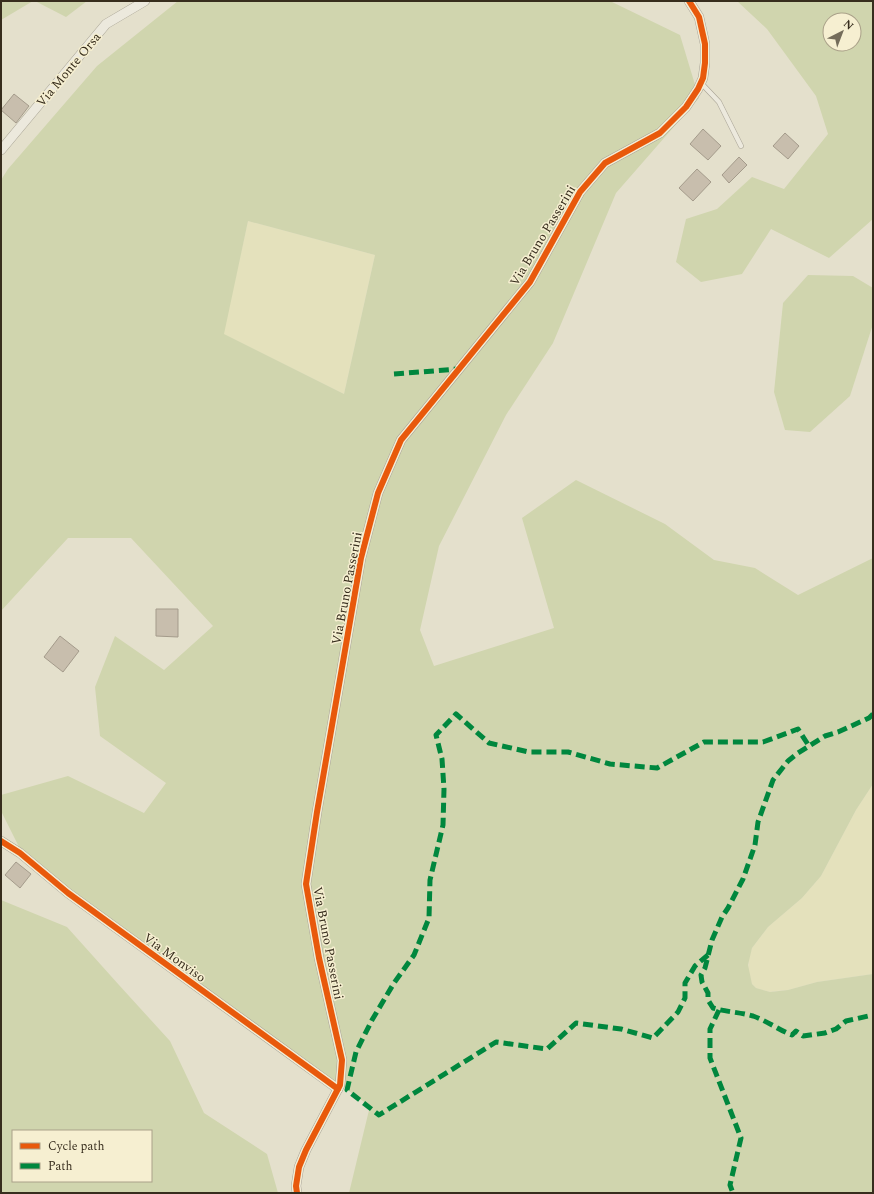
<svg xmlns="http://www.w3.org/2000/svg" width="874" height="1194" font-family="Spectral,serif">
<style>
.farmland{fill:#e4e1bc}
.green{fill:#d0d5ae;fill-rule:evenodd}
.building{fill:#c8bead;stroke:#a49b8b}
.lines{fill:none;stroke-linecap:round;stroke-linejoin:round}
.lane-casing{stroke:#a9a495;stroke-width:5.5}
.street-casing{stroke:#a9a495;stroke-width:10}
.lane{stroke:#ece9dd;stroke-width:4.5}
.street{stroke:#ece9dd;stroke-width:9}
.quiet{stroke:#00873e;stroke-width:5;stroke-dasharray:10 5;stroke-linecap:butt}
.cycleway-casing{stroke:#f6efd1;stroke-width:8}
.cycleway{stroke:#e8590c;stroke-width:6}
.labels{text-anchor:middle;stroke-width:3;stroke-linejoin:round;paint-order:stroke}
.street-label{font-size:13px;fill:#372d1d;stroke:#f6efd1}
</style>
<rect width="100%" height="100%" fill="#e4e0cc"/>
<!-- farmland -->
<g class="farmland">
<path d="M 248,221 L 375,255 L 344,394 L 223,334 Z"/>
<path d="M 873,784 L 873,974 L 817,982 L 788,990 L 776,991 L 770,992 L 756,988 L 752,984 L 748,969 L 749,958 L 752,948 L 768,927 L 802,898 L 821,876 L 856,810 Z"/>
</g>
<!-- green -->
<g class="green">
<path d="M 1,1 L 33,1 L 1,20 Z"/>
<path d="M 35,1 L 87,1 L 66,17 Z"/>
<path d="M 178,1 L 610,1 L 680,35 L 699,98 L 616,193 L 553,343 L 506,415 L 439,546 L 420,630 L 434,666 L 554,628 L 522,518 L 576,480 L 665,524 L 714,560 L 755,568 L 798,595 L 873,558 L 873,784 L 856,810 L 821,876 L 802,898 L 768,927 L 752,948 L 748,965 L 752,984 L 756,988 L 770,992 L 788,990 L 817,982 L 873,974 L 873,1193 L 349,1193 L 370,1106 L 27,863 L 1,811 L 1,795 L 68,776 L 144,813 L 166,783 L 100,736 L 95,687 L 115,636 L 164,670 L 213,626 L 131,538 L 68,538 L 1,611 L 1,180 L 8,169 L 97,66 ZM 248,221 L 375,255 L 344,394 L 224,334 Z"/>
<path d="M 737,1 L 873,1 L 873,219 L 829,258 L 771,229 L 742,274 L 701,282 L 676,262 L 686,219 L 717,209 L 752,177 L 784,189 L 828,134 L 816,96 L 767,29 ZM 830,20 L 854,20 L 854,44 L 830,44 Z"/>
<path d="M 808,275 L 853,276 L 873,288 L 873,324 L 850,396 L 810,432 L 785,430 L 774,392 L 783,303 Z"/>
<path d="M 1,900 L 67,927 L 119,985 L 170,1041 L 204,1113 L 267,1154 L 278,1193 L 1,1193 ZM 13,1131 L 151,1131 L 151,1181 L 13,1181 Z"/>
</g>
<!-- building -->
<g class="building">
<path d="M 14,94 L 29,106 L 16,123 L 1,110 Z"/>
<path d="M 703,129 L 721,146 L 708,160 L 690,144 Z"/>
<path d="M 785,133 L 799,146 L 788,159 L 773,146 Z"/>
<path d="M 739,157 L 747,165 L 729,183 L 722,175 Z"/>
<path d="M 697,169 L 711,182 L 693,201 L 679,188 Z"/>
<path d="M 156,609 L 178,609 L 178,637 L 156,636 Z"/>
<path d="M 60,636 L 79,651 L 63,672 L 44,657 Z"/>
<path d="M 16,862 L 31,874 L 20,888 L 5,875 Z"/>
</g>
<g class="lines">
<defs>
<path id="lane" d="M 701,83 L 719,102 L 741,146"/>
<g id="street">
<path d="M 1,150 L 106,24 L 145,1"/>
<path d="M 1,841 L 20,853 L 68,893 L 338,1089"/>
<path d="M 297,1193 L 296,1186 L 299,1167 L 306,1150 L 340,1085 L 342,1060 L 319,958 L 306,884 L 317,812 L 361,558 L 378,493 L 401,440 L 530,282 L 580,192 L 605,163 L 660,133 L 686,107 L 698,89 L 703,78 L 705,63 L 705,44 L 699,17 L 689,1"/>
</g>
</defs>
<!-- lane casing -->
<use href="#lane" class="lane-casing"/>
<!-- street casing -->
<use href="#street" class="street-casing"/>
<!-- lane -->
<use href="#lane" class="lane"/>
<!-- street -->
<use href="#street" class="street"/>
<!-- quiet -->
<g class="quiet">
<path d="M 394,374 L 458,369"/>
<path d="M 873,714 L 869,718 L 838,732 L 825,736 L 798,753 L 788,761 L 773,780 L 758,822 L 755,845 L 743,879 L 728,908 L 722,917 L 712,940 L 705,968 L 701,975 L 702,982 L 708,993 L 708,1000 L 713,1008 C 726,1012 739,1012 753,1016 C 767,1021 779,1030 792,1035 L 796,1031 L 803,1036 L 825,1033 L 836,1029 L 846,1021 L 873,1015"/>
<path d="M 708,955 L 695,966 L 685,983 L 685,998 L 678,1012 L 653,1038 L 621,1029 L 576,1023 L 547,1049 L 496,1042 L 379,1115 L 347,1090 L 356,1052 L 372,1020 L 394,983 L 414,955 L 429,918 L 430,880 L 443,825 L 444,789 L 442,759 L 436,735 L 456,714 L 489,743 L 529,752 L 568,752 L 610,764 L 657,768 L 704,742 L 763,742 L 798,729 L 809,746"/>
<path d="M 719,1010 L 710,1029 L 710,1058 L 741,1138 L 730,1185 L 733,1193"/>
</g>
<defs>
<g id="cycleway">
<path d="M 1,841 L 20,853 L 68,893 L 338,1089"/>
<path d="M 297,1193 L 296,1186 L 299,1167 L 306,1150 L 340,1085 L 342,1060 L 319,958 L 306,884 L 317,812 L 361,558 L 378,493 L 401,440 L 530,282 L 580,192 L 605,163 L 660,133 L 686,107 L 698,89 L 703,78 L 705,63 L 705,44 L 699,17 L 689,1"/>
</g>
</defs>
<!-- cycleway casing -->
<use href="#cycleway" class="cycleway-casing"/>
<!-- cycleway -->
<use href="#cycleway" class="cycleway"/>
</g>
<g class="labels">
<!-- street labels -->
<g class="street-label">
<text transform="translate(68 69) rotate(-50)" y="5">Via Monte Orsa</text>
<text transform="translate(542 235) rotate(-59)" y="5">Via Bruno Passerini</text>
<text transform="translate(346 588) rotate(-79)" y="5">Via Bruno Passerini</text>
<text transform="translate(329 943) rotate(79)" y="5">Via Bruno Passerini</text>
<text transform="translate(175 957) rotate(36)" y="5">Via Monviso</text>
</g>
</g>
<!-- border -->
<rect width="874" height="1194" fill="none" stroke="#372d1d" stroke-width="4"/>
<!-- legend -->
<rect x="12" y="1130" width="140" height="52" fill="#f6efd1" stroke="#aaa189"/>
<rect x="20" y="1143" width="20" height="6" fill="#e8590c" stroke="#aaa189"/>
<text x="48" y="1150" font-size="12" fill="#372d1d">Cycle path</text>
<rect x="20" y="1163" width="20" height="6" fill="#00873e" stroke="#aaa189"/>
<text x="48" y="1170" font-size="12" fill="#372d1d">Path</text>
<!-- north arrow -->
<g transform="translate(842 32) rotate(42)"><circle r="19" fill="#f6efd1" stroke="#aaa189"/>
<path d="M0-3L7 15L0 10L-7 15Z" fill="#746c5a"/>
<text y="-6" font-size="11" font-weight="bold" text-anchor="middle" fill="#372d1d">N</text>
</g>
</svg>
